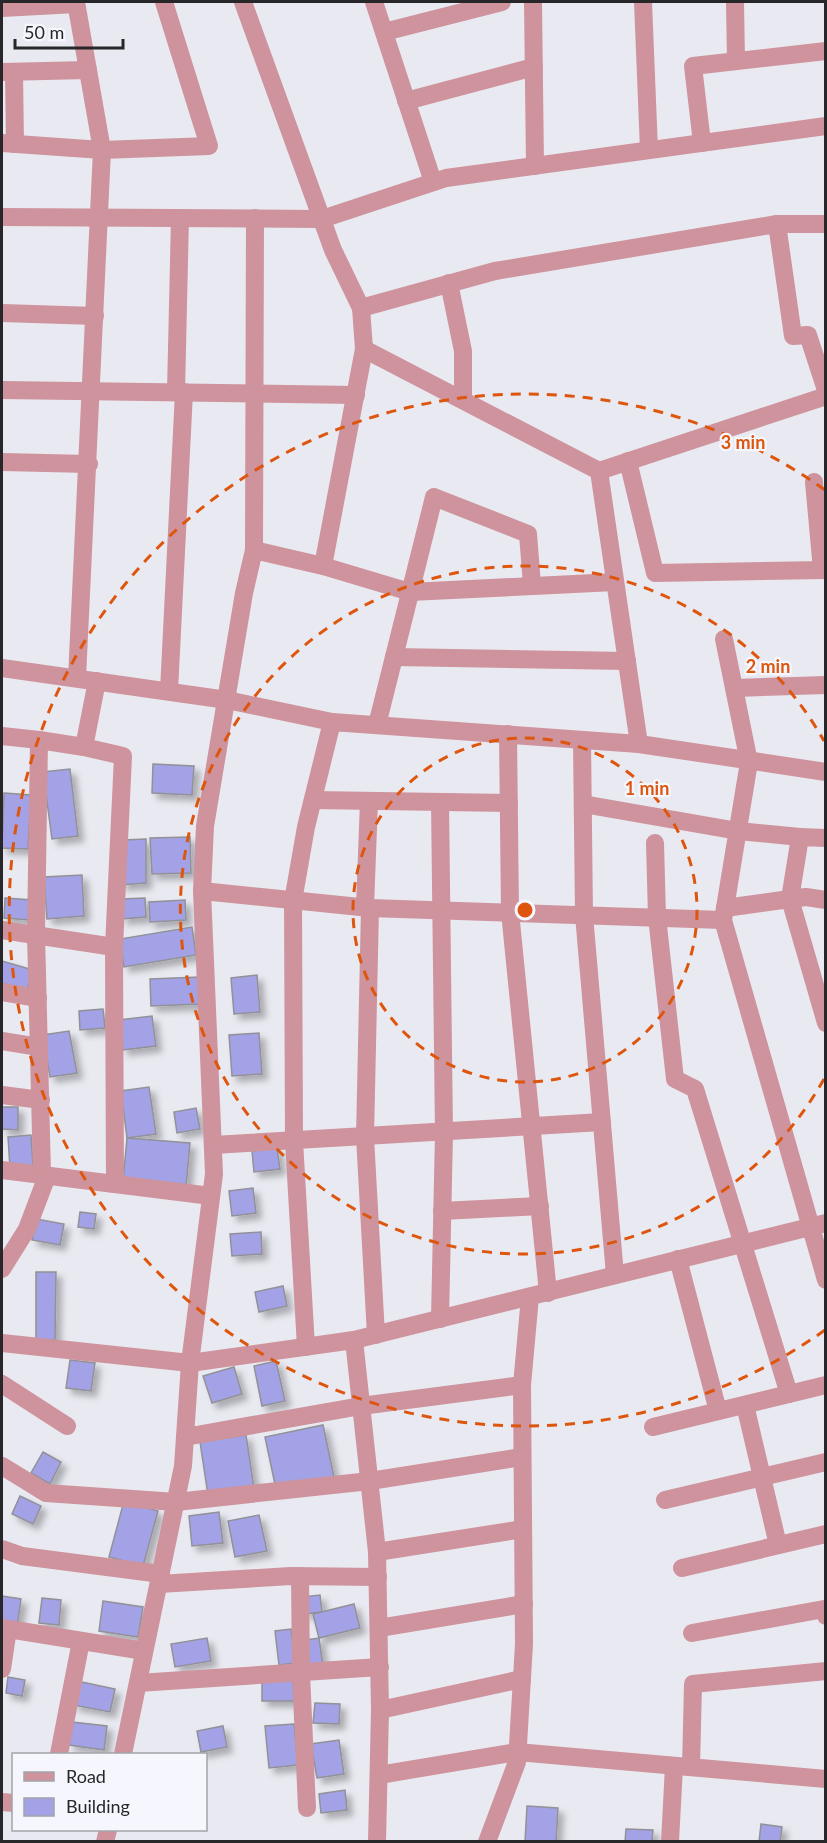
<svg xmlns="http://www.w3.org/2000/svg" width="827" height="1843" font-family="Lato,sans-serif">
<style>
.building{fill:#a3a2e7;stroke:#919197;stroke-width:1.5;filter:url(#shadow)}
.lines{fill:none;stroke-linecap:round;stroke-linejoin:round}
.minor{stroke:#ce939c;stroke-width:18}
.ring{fill:none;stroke:#de560d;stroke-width:3;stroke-dasharray:10 8}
.centre{fill:#de560d;stroke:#f6f7fe;stroke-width:3}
.ring-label{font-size:18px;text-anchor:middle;font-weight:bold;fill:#de560d;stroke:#f6f7fe;stroke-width:4.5;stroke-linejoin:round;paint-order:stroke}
</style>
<defs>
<filter id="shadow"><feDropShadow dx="5.5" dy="5.5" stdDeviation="3" flood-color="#0004"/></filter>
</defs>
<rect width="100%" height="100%" fill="#e9e9f1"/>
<!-- building -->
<g class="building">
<path d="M 153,764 L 194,766 L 192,795 L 152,793 Z"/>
<path d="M 70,769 L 78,836 L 52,839 L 43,772 Z"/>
<path d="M 4,793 L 31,795 L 28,849 L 2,848 Z"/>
<path d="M 190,837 L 191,873 L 152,874 L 150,838 Z"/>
<path d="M 146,839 L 146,883 L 121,885 L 123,840 Z"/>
<path d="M 82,875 L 84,916 L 47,919 L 44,877 Z"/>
<path d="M 5,898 L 32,900 L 30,920 L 4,918 Z"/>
<path d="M 145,898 L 146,917 L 122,919 L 121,899 Z"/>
<path d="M 185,900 L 186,920 L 150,922 L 149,902 Z"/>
<path d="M 192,927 L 196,955 L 124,967 L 120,939 Z"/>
<path d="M 2,961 L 33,970 L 27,990 L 2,983 Z"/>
<path d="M 257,975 L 260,1012 L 234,1014 L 231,978 Z"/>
<path d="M 200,977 L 201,1004 L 151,1006 L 150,979 Z"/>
<path d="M 103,1009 L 105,1028 L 80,1030 L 79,1011 Z"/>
<path d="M 152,1016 L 156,1046 L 123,1050 L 119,1020 Z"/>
<path d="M 69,1031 L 77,1073 L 50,1077 L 43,1035 Z"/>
<path d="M 259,1033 L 262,1074 L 232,1076 L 229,1035 Z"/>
<path d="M 149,1087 L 156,1134 L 127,1138 L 121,1091 Z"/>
<path d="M 2,1107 L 18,1107 L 18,1130 L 2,1129 Z"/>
<path d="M 196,1108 L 200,1129 L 177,1133 L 174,1112 Z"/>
<path d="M 31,1135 L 33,1166 L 10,1168 L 8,1137 Z"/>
<path d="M 127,1138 L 190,1143 L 186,1187 L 123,1181 Z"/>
<path d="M 277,1148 L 280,1169 L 254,1172 L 252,1151 Z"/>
<path d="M 253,1188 L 256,1213 L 232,1216 L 229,1191 Z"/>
<path d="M 80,1212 L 96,1214 L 94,1229 L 78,1227 Z"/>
<path d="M 36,1219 L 64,1224 L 60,1245 L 32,1240 Z"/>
<path d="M 261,1232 L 262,1254 L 232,1256 L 230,1234 Z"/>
<path d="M 36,1272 L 56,1272 L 55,1340 L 36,1340 Z"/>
<path d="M 283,1286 L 287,1306 L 259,1312 L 255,1292 Z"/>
<path d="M 70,1360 L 95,1363 L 91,1391 L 66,1388 Z"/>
<path d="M 276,1361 L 285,1401 L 262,1406 L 254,1366 Z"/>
<path d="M 234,1367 L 242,1394 L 212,1403 L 203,1376 Z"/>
<path d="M 323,1425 L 334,1477 L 276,1489 L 265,1437 Z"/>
<path d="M 246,1435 L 254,1488 L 208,1495 L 200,1442 Z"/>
<path d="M 43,1452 L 61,1462 L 50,1484 L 31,1473 Z"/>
<path d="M 20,1496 L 41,1506 L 33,1524 L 12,1514 Z"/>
<path d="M 124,1501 L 158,1511 L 143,1566 L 109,1557 Z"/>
<path d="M 219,1512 L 223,1543 L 192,1546 L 189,1516 Z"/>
<path d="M 259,1515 L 267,1551 L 235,1557 L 228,1521 Z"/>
<path d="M 320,1595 L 322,1612 L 305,1614 L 303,1597 Z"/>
<path d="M 2,1596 L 21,1599 L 17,1627 L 2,1625 Z"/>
<path d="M 42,1598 L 61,1600 L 59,1625 L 39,1623 Z"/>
<path d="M 103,1601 L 143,1607 L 138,1637 L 99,1631 Z"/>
<path d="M 354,1604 L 360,1628 L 319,1638 L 313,1614 Z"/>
<path d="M 291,1629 L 295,1663 L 279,1665 L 275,1631 Z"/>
<path d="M 207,1638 L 211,1661 L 175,1667 L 171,1644 Z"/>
<path d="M 319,1638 L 323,1666 L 309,1668 L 306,1640 Z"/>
<path d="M 293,1676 L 294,1701 L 262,1701 L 262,1677 Z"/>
<path d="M 8,1677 L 25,1680 L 22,1696 L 6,1693 Z"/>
<path d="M 77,1681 L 115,1689 L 110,1712 L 73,1705 Z"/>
<path d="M 315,1703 L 340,1704 L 339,1724 L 313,1723 Z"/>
<path d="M 72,1722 L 107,1726 L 104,1750 L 69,1745 Z"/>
<path d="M 294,1724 L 298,1765 L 269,1768 L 265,1726 Z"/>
<path d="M 223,1726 L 227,1747 L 201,1752 L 197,1731 Z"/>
<path d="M 339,1740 L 344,1774 L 317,1778 L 311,1744 Z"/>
<path d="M 345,1790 L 347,1810 L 321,1813 L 319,1794 Z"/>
<path d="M 527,1806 L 558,1808 L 556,1842 L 525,1842 Z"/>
<path d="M 761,1824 L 782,1827 L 780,1842 L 759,1842 Z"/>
<path d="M 626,1829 L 653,1830 L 652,1842 L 625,1842 Z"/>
</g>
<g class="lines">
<!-- minor -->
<g class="minor">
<path d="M 76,2 L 102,150 L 77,678"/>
<path d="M 243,2 L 333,250 L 361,308 L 364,349 L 323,566"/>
<path d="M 374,2 L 433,182"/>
<path d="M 533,2 L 535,166"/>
<path d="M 643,2 L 649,150"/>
<path d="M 735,2 L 736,61"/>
<path d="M 2,8 L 76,4"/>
<path d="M 384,32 L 502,2"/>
<path d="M 2,72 L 88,70"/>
<path d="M 14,72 L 15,144"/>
<path d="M 406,101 L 534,67"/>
<path d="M 2,143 L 102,150 L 209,146 L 164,2"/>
<path d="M 702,143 L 693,66 L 826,51"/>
<path d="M 2,217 L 322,219 L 446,178 L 826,126"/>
<path d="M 777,224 L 793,336 L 808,335 L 826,390"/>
<path d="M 449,283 L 463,351 L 463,400"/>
<path d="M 361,308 L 495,271 L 777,224 L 826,224"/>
<path d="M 2,313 L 95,316"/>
<path d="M 364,349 L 599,471 L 826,396"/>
<path d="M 2,390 L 356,395"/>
<path d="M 176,392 L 180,218"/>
<path d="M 628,461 L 655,573 L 826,570"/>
<path d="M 2,462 L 89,464"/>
<path d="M 599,471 L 639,744"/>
<path d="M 814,482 L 822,570"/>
<path d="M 254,550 L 255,218"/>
<path d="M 724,639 L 749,762 L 723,920 L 826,1280"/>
<path d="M 394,657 L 627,661"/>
<path d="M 2,668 L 227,700 L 332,722"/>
<path d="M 97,681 L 84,747 L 123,756 L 114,947"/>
<path d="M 735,688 L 826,685"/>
<path d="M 169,691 L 184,392"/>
<path d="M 377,725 L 434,497 L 528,534 L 532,585"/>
<path d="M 508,734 L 510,912 L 548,1293"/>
<path d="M 2,736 L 39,740"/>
<path d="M 582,740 L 584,915 L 615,1275"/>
<path d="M 313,800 L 509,803"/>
<path d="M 583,804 L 738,831 L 800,837"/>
<path d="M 826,838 L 800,837 L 790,899 L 806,897 L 826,900"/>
<path d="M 655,843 L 657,917 L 675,1079 L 695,1089 L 789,1394"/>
<path d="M 202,891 L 370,908 L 723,920"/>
<path d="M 365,907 L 369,801"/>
<path d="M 370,908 L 365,1137 L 376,1335"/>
<path d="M 725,908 L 790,899 L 826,1023"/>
<path d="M 2,930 L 114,947 L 115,1184"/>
<path d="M 2,992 L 38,998"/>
<path d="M 2,1041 L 39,1047"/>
<path d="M 2,1095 L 41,1100"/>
<path d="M 213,1145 L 602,1122"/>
<path d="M 2,1170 L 211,1196"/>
<path d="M 42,1175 L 36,934 L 39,740 L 84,747"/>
<path d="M 442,1211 L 540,1206"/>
<path d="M 678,1259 L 718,1411"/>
<path d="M 2,1269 L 27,1229 L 47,1176"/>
<path d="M 440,1319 L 444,1133 L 440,802"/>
<path d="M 354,1340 L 377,1552 L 380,1710 L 522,1679"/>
<path d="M 2,1343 L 190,1363 L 354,1340 L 826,1223"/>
<path d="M 306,1347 L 294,1141 L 293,901 L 306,827 L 332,722 L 639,744 L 826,772"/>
<path d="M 2,1384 L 67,1426"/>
<path d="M 745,1405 L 778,1545"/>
<path d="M 653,1427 L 826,1385"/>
<path d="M 185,1437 L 361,1406 L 522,1385"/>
<path d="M 2,1466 L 46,1493 L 176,1502 L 370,1481 L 522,1457"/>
<path d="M 665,1500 L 826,1462"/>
<path d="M 2,1549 L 22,1556 L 161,1574"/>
<path d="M 377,1552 L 523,1529"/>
<path d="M 682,1568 L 826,1534"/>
<path d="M 300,1576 L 301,1673 L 307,1808"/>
<path d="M 159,1584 L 291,1576 L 378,1577"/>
<path d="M 2,1628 L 144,1651"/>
<path d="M 379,1628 L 524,1604"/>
<path d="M 692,1633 L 824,1609 L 826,1616"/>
<path d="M 2,1669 L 8,1629"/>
<path d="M 138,1683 L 380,1667"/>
<path d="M 59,1754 L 81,1641"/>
<path d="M 123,1754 L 183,1466 L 190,1363 L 214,1174 L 202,891 L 205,826 L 244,593 L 254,550 L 323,566 L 410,592 L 615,582"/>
<path d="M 691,1767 L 693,1684 L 826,1671"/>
<path d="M 379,1775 L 517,1752 L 826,1779"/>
<path d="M 2,1802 L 14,1803"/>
<path d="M 105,1842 L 108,1830"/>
<path d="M 377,1842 L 380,1710"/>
<path d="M 487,1842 L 517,1762 L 524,1644 L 522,1385 L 530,1297"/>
<path d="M 670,1842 L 674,1766"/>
</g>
</g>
<!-- distance rings -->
<g class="ring">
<circle cx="525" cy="910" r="172"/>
<path d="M824 1079A344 344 0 1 1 824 741"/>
<path d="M825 1330A516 516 0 1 1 825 490"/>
</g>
<circle cx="525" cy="910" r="9" class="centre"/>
<g class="ring-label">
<text x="743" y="449">3 min</text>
<text x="768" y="673">2 min</text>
<text x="647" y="795">1 min</text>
</g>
<!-- border -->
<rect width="827" height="1843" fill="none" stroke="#272729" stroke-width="6"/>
<!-- legend -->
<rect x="12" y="1753" width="195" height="78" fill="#f6f7fe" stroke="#a3a4a9" stroke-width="1.5"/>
<rect x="24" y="1772" width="30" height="9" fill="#ce939c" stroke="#a3a4a9" stroke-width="1.5"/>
<text x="66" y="1783" font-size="18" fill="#272729">Road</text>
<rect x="24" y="1798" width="30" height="18" fill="#a3a2e7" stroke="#a3a4a9" stroke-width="1.5"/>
<text x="66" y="1813" font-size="18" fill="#272729">Building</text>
<!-- scale -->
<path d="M15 39v9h108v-9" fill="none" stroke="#272729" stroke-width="3"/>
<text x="24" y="39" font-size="18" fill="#272729" stroke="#f6f7fe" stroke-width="4.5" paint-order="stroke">50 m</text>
</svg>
